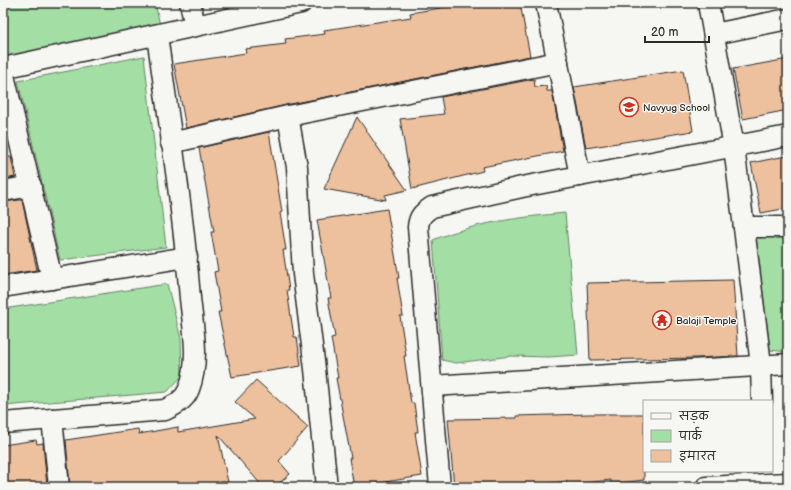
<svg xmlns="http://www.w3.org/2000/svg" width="791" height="490" font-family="'Balsamiq Sans','Playpen Sans Deva',sans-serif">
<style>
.green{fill:#a3dea4;stroke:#678468}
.building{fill:#eec19e;stroke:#2b2b2b}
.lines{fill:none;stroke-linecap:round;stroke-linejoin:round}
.minor-casing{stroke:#2b2b2b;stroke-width:23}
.minor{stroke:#f6f6f2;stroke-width:20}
.labels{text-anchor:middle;stroke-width:3;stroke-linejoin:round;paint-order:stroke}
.poi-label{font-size:10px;fill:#2b2b2b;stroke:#f6f6f2;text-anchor:start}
</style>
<rect width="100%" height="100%" fill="#f6f6f2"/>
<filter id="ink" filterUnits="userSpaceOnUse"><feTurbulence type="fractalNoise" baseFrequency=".025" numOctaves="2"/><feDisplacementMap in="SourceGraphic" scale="8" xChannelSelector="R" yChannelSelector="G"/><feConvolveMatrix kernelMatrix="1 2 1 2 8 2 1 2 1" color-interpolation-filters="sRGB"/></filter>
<g filter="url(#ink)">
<!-- green -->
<g class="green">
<path d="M 3,3 L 155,3 L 160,25 L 3,59 Z"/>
<path d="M 144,56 L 166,247 L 60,260 L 18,81 Z"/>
<path d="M 565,213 L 578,355 L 549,357 L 511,356 L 456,363 L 442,360 L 433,240 C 473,223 521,217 565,213 Z"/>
<path d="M 774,237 L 788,237 L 788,352 L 770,350 L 756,238 Z"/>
<path d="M 167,284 L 181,339 L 182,376 L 167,392 L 3,406 L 3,309 Z"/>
</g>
<!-- building -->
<g class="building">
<path d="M 471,3 L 520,3 L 530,56 L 286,105 L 186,128 L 174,64 L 246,53 L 245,49 L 286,44 L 285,39 L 325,34 L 324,30 L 411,17 L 410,13 Z"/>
<path d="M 788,59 L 788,110 L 743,119 L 733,69 Z"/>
<path d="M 683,70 L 693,131 L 586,148 L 574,87 Z"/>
<path d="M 534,79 L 535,87 L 546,86 L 547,91 L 552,91 L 563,151 L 482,167 L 483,171 L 412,189 L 400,119 L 444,114 L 441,97 Z"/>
<path d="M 357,117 L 407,190 L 385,195 L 386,200 L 324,189 Z"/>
<path d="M 269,132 L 282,212 L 280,213 L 286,250 L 283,250 L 289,290 L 287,290 L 294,337 L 297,337 L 301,366 L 232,377 L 218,312 L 221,312 L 214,272 L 218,271 L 211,232 L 214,232 L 199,148 Z"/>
<path d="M 786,156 L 788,166 L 788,208 L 761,213 L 751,163 Z"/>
<path d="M 3,157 L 11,157 L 15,177 L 3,179 Z"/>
<path d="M 20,200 L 22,200 L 37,270 L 3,275 L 3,202 Z"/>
<path d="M 387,209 L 399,278 L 397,278 L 403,316 L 400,316 L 406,356 L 404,356 L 411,403 L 414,403 L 418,432 L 415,432 L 422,476 L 354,487 L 349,458 L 351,458 L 336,378 L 338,378 L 331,338 L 335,337 L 328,298 L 331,298 L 317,220 Z"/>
<path d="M 733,280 L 738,356 L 696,358 L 590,360 L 587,283 Z"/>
<path d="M 256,380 L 308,427 L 279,461 L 290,474 L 275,487 L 263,487 L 218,435 L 229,487 L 70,487 L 66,440 L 138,429 L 139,434 L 178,427 L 178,432 L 255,419 L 235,402 Z"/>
<path d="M 589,414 L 644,414 L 644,480 L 611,484 L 611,480 L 567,485 L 566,481 L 521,487 L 454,487 L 448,419 L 517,418 L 516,416 Z"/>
<path d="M 36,440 L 37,444 L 43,443 L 47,487 L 3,487 L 3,445 Z"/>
</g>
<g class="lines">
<defs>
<g id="minor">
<path d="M 190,3 L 195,26"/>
<path d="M 546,3 L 580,176"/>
<path d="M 708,3 L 734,147 L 761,365 L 762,401"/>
<path d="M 714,34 L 788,19"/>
<path d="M 3,68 L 301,3"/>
<path d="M 3,71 L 52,279"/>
<path d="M 288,116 L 297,167 L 303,274 L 315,369 L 327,487"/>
<path d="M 171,143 L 288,116 L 558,62"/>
<path d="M 3,191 L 31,186"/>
<path d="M 744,227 L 788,227"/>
<path d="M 3,287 L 187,257"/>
<path d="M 432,386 L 788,364"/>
<path d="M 52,419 L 59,487"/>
<path d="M 3,423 L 165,410 C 175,405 185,400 189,389 C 200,361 193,327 190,298 C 183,210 169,123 157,35"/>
<path d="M 440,487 L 418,227 C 419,216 423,213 432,207 L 522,187 L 788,136"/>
<path d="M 706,487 L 788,483"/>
</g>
</defs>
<!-- minor casing -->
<use href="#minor" class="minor-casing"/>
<!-- minor -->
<use href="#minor" class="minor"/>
</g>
</g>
<!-- icons -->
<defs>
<symbol id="school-ring" viewBox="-11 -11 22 22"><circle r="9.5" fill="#f6f6f2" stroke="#c8321e" stroke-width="1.5"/><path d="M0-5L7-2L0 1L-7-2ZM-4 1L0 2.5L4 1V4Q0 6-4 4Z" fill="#c8321e"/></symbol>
<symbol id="temple-ring" viewBox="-11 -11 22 22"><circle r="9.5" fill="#f6f6f2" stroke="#c8321e" stroke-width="1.5"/><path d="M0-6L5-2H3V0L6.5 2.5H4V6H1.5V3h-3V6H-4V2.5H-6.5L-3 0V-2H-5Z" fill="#c8321e"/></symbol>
</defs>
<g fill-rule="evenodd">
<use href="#school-ring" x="618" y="96" width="22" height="22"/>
<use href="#temple-ring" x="651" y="309" width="22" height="22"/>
</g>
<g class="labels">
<!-- poi labels -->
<g class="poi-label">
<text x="643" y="111">Navyug School</text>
<text x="676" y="324">Balaji Temple</text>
</g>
</g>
<!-- margin -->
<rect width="791" height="490" fill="none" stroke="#f6f6f2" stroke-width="16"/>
<rect x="8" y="8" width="775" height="474" fill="none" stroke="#2b2b2b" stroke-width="1.5" filter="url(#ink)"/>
<!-- legend -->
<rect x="643" y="400" width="130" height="72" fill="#f6f6f2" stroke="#a5a5a2"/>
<rect x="651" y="413" width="20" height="6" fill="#f6f6f2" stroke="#a5a5a2"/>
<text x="679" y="420" font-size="12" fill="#2b2b2b">सड़क</text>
<rect x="651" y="430" width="20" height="12" fill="#a3dea4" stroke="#a5a5a2"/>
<text x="679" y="440" font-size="12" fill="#2b2b2b">पार्क</text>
<rect x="651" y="450" width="20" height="12" fill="#eec19e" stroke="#a5a5a2"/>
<text x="679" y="460" font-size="12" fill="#2b2b2b">इमारत</text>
<!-- scale -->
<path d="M645 36v6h64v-6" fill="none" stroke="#2b2b2b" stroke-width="2"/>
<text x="651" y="36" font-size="12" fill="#2b2b2b" stroke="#f6f6f2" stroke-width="3" paint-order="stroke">20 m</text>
</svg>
